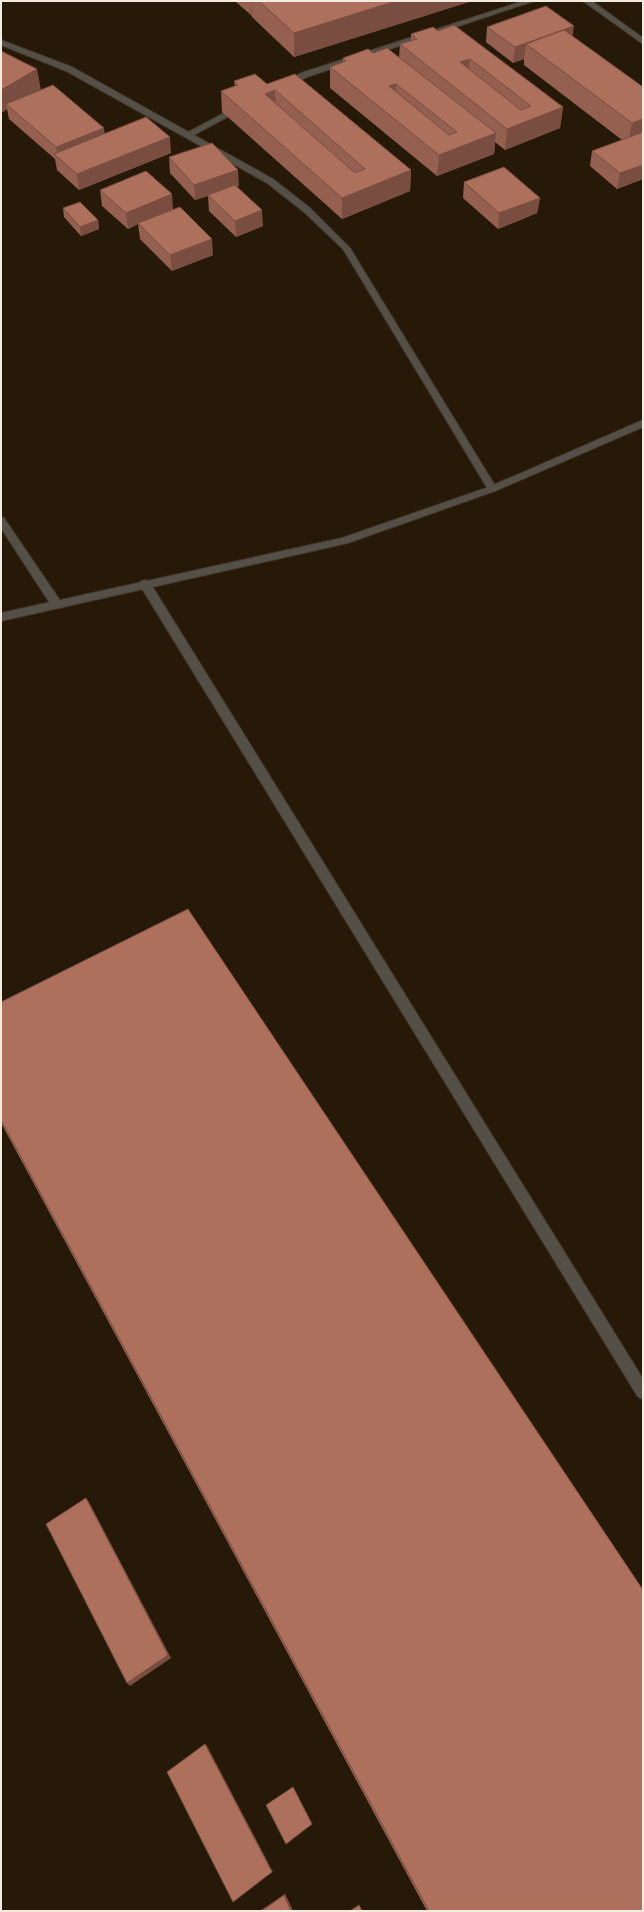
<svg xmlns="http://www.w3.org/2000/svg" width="644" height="1912" font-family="'Public Sans',sans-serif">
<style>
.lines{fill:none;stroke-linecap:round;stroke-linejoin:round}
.service-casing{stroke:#433626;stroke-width:2}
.minor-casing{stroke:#433626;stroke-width:2}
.tertiary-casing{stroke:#433626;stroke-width:2}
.service{fill:#555047;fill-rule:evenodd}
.minor{fill:#555047;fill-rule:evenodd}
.tertiary{fill:#555047;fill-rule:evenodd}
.wall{fill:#95604f}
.shaded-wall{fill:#794e40}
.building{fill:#ad705c;stroke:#794e40;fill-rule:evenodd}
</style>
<rect width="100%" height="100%" fill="#261908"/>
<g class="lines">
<defs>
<g id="service">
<path d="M 523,1 L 534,1 L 307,77 L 288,87 L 281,85 L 301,73 Z"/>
<path d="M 583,1 L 592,1 L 643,38 L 643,44 Z"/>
<path d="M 237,106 L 244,108 L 190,137 L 183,135 Z"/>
</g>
<g id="minor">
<path d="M 1,40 L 72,67 L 273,179 L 310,208 L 350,248 L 497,489 L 495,491 L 489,491 L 343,249 L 304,212 L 267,183 L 66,71 L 1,45 Z"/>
<path d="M 1,517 L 4,518 L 61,602 L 62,605 L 61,608 L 53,608 L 1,528 Z"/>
<path d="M 145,580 L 149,581 L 643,1379 L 643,1399 L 638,1397 L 141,587 L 140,584 L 141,581 Z"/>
</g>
<path id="tertiary" d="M 643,420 L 643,427 L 495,491 L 348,543 L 1,621 L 1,613 L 342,538 L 489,487 Z"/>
</defs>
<!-- service casing -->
<use href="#service" class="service-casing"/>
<!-- minor casing -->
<use href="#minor" class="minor-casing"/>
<!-- tertiary casing -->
<use href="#tertiary" class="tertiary-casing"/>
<!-- service -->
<use href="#service" class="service"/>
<!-- minor -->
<use href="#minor" class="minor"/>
<!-- tertiary -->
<use href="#tertiary" class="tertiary"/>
</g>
<!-- wall -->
<g class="wall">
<path d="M 235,1 L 472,1 L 294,57 L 252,17 L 252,16 Z"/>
<path d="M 487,27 L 572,36 L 643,87 L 643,179 L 617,189 L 590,166 L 592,151 L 622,140 L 524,65 L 524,59 L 513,63 L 486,42 Z"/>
<path d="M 438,31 L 563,107 L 560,128 L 505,150 L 495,142 L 494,154 L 437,176 L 330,88 L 330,67 L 343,62 L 343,58 L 373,53 L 399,58 L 400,44 L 411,41 L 411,34 Z"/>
<path d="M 1,51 L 41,90 L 38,91 L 105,134 L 171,153 L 79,190 L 57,170 L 55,159 L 9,119 L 7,109 L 3,112 L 1,110 Z"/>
<path d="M 234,81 L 267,84 L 411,170 L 410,191 L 342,219 L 222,112 L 221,91 L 235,86 Z"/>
<path d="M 169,157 L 239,186 L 236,187 L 263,226 L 236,237 L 209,211 L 208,196 L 195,200 L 170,173 Z"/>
<path d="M 464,182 L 540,198 L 537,213 L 498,229 L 463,198 Z"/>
<path d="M 100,190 L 173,209 L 213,255 L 172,271 L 140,239 L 138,224 L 128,229 L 102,206 Z"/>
<path d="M 63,208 L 98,220 L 99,229 L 81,236 L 64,217 Z"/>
<path d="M 1,1002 L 643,1911 L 427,1911 L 1,1123 Z"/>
<path d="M 285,1894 L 293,1911 L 260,1911 Z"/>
<path d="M 359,1905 L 362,1911 L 349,1911 Z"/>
</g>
<!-- shaded-wall -->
<g class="shaded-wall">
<path d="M 251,1 L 252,16 L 251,16 Z"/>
<path d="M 396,1 L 472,1 L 294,57 L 294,33 Z"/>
<path d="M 574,26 L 572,41 L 526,44 L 524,59 L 513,63 L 515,47 Z"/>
<path d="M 470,59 L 468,80 L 460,62 Z"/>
<path d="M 37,69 L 41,90 L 11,107 L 6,104 L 7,109 L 3,112 L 1,100 L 1,90 Z"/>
<path d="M 396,84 L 395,105 L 389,86 Z"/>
<path d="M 275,90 L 276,111 L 265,94 Z"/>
<path d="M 563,107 L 560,128 L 505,150 L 507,129 Z"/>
<path d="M 643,119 L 643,138 L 628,144 L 632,123 Z"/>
<path d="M 104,128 L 106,143 L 58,158 L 56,147 Z"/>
<path d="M 496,133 L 494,154 L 437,176 L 439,155 Z"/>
<path d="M 170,137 L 171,153 L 79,190 L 77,174 Z"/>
<path d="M 643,165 L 643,179 L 617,189 L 620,173 Z"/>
<path d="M 238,170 L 239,186 L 195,200 L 194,185 Z"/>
<path d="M 411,170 L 410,191 L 342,219 L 342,198 Z"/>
<path d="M 172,194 L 173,209 L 138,223 L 138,224 L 128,229 L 126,213 Z"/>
<path d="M 540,198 L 537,213 L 498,229 L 499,213 Z"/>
<path d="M 262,210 L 263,226 L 236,237 L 235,221 Z"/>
<path d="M 98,220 L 99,229 L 81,236 L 80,227 Z"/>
<path d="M 212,239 L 213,255 L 172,271 L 170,255 Z"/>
<path d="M 86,1498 L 90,1504 L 171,1658 L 130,1686 L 127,1683 Z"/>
<path d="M 205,1744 L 207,1746 L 273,1872 L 272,1872 Z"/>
<path d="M 285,1894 L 293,1911 L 291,1911 L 284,1895 Z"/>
</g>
<!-- building -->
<g class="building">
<path d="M 259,1 L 396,1 L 294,33 Z"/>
<path d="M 546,6 L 574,26 L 515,47 L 487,27 Z"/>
<path d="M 454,25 L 563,107 L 507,129 L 400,44 L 417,39 L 411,34 L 433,27 L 438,31 ZM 470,59 L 531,106 L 521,110 L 460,62 Z"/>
<path d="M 564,30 L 643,87 L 643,119 L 632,123 L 526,44 Z"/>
<path d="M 387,48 L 496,133 L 439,155 L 330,67 L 346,61 L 343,58 L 368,49 L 373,53 ZM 396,84 L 457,132 L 449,135 L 389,86 Z"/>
<path d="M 1,51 L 37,69 L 1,90 Z"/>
<path d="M 255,74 L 267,84 L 295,74 L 411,170 L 342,198 L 221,91 L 238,85 L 234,81 ZM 275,90 L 365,169 L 355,173 L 265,94 Z"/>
<path d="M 53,85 L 104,128 L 56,147 L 6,104 Z"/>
<path d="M 146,117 L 170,137 L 77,174 L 54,154 Z"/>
<path d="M 643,132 L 643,165 L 620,173 L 592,151 Z"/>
<path d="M 212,143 L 238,170 L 194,185 L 169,157 Z"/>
<path d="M 504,167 L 540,198 L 499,213 L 464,182 Z"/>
<path d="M 146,171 L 172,194 L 126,213 L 100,190 Z"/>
<path d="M 235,185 L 262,210 L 235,221 L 208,195 Z"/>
<path d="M 80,202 L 98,220 L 80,227 L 63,208 Z"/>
<path d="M 180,207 L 212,239 L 170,255 L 138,223 Z"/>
<path d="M 188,909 L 643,1590 L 643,1911 L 429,1911 L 1,1120 L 1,1002 Z"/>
<path d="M 86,1498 L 168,1655 L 127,1683 L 46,1524 Z"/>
<path d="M 205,1744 L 272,1872 L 233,1902 L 167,1772 Z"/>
<path d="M 293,1787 L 312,1824 L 286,1844 L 266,1805 Z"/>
<path d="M 284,1895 L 291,1911 L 262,1911 Z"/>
<path d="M 359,1905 L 362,1911 L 351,1911 Z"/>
</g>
<!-- border -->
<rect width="644" height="1912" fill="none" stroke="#f4ebe0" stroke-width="4"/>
</svg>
